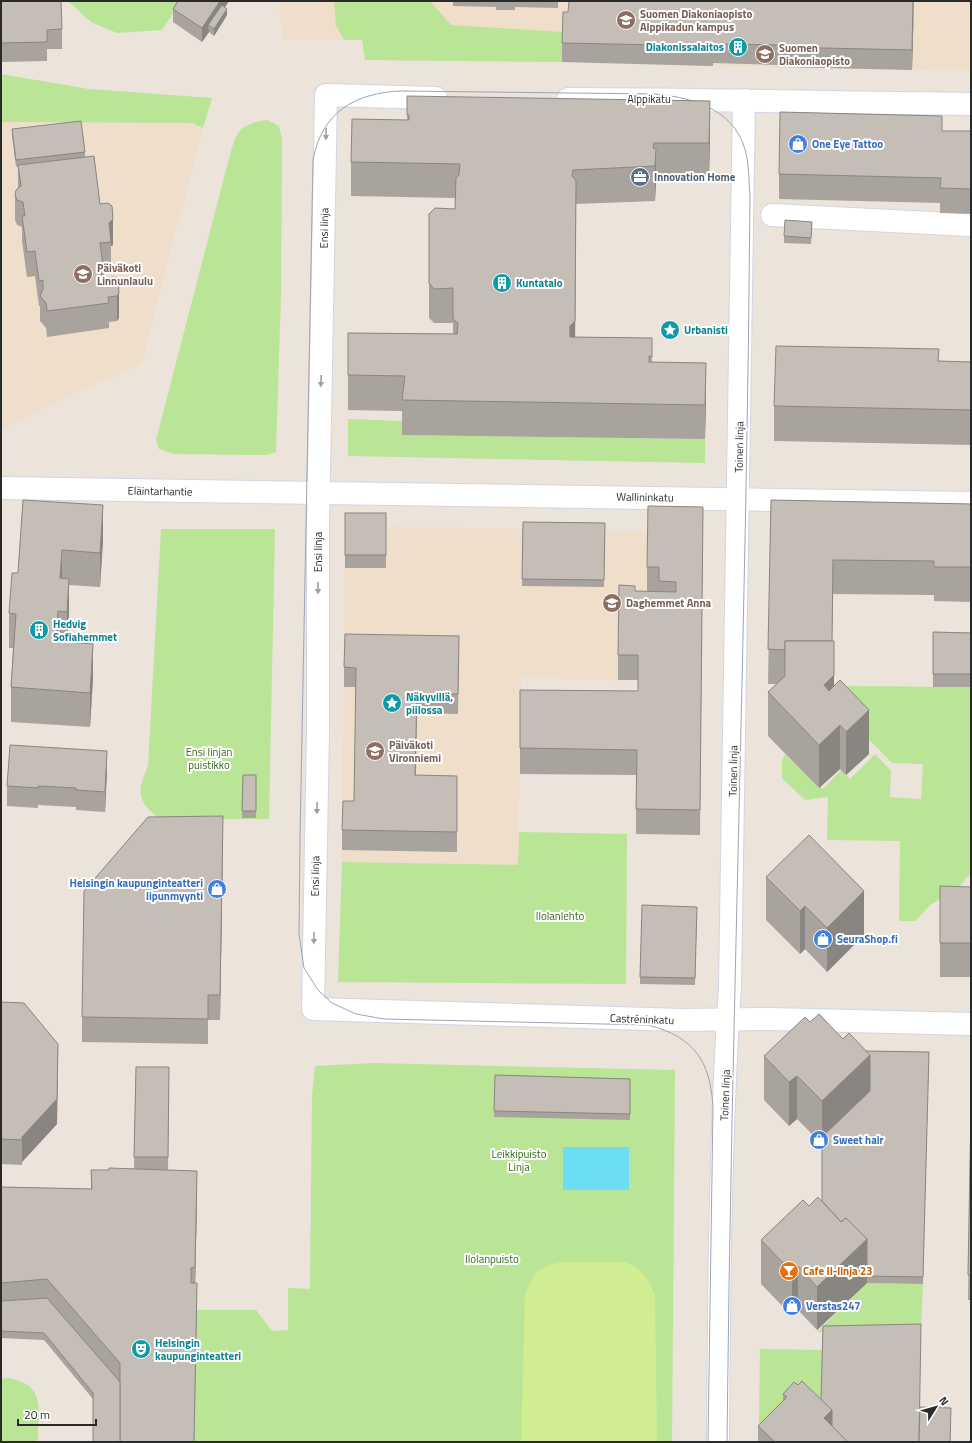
<svg xmlns="http://www.w3.org/2000/svg" width="972" height="1443" font-family="'Titillium Web',sans-serif">
<style>
.education{fill:#efdeca}
.green{fill:#bae596}
.pitch{fill:#d1ed91}
.water{fill:#6adef2}
.lines{fill:none;stroke-linecap:round;stroke-linejoin:round}
.minor-casing{stroke:#d0d6e3;stroke-width:24}
.secondary-casing{stroke:#d0d6e3;stroke-width:24}
.minor{stroke:#fff;stroke-width:22}
.secondary{stroke:#fff;stroke-width:22}
.tram{stroke:#9ea4b5;stroke-width:1}
.wall{fill:#a9a39d}
.shaded-wall{fill:#898580}
.building{fill:#c4beb7;stroke:#898580}
.oneway{fill:#9f9f9f}
.labels{text-anchor:middle;stroke-width:4;stroke-linejoin:round;paint-order:stroke}
.education-label{font-size:11px;font-weight:bold;fill:#785e54;stroke:#fff;text-anchor:start}
.culture-label{font-size:11px;font-weight:bold;fill:#0d838f;stroke:#fff;text-anchor:start}
.street-label{font-size:11px;fill:#2a2a2a;stroke:#fff}
.shop-label{font-size:11px;font-weight:bold;fill:#366cbe;stroke:#fff;text-anchor:start}
.service-label{font-size:11px;font-weight:bold;fill:#4e5e75;stroke:#fff;text-anchor:start}
.park-label{font-size:11px;fill:#326917;stroke:#fff}
.food-label{font-size:11px;font-weight:bold;fill:#c56008;stroke:#fff;text-anchor:start}
</style>
<rect width="100%" height="100%" fill="#ece3db"/>
<!-- education -->
<g class="education">
<path d="M 279,1 L 971,1 L 971,71 L 562,62 L 365,60 L 362,40 L 326,39 L 283,40 Z"/>
<path d="M 1,122 L 193,123 L 203,128 L 141,364 L 60,400 L 1,430 Z"/>
<path d="M 345,526 L 703,532 L 701,682 L 521,678 L 518,865 L 342,862 Z"/>
</g>
<!-- green -->
<g class="green">
<path d="M 68,1 L 181,1 L 162,30 L 117,33 L 91,22 Z"/>
<path d="M 334,1 L 430,1 L 451,25 L 563,32 L 562,62 L 365,60 L 362,40 L 344,40 L 336,26 Z"/>
<path d="M 1,74 L 89,89 L 212,98 L 203,128 L 193,123 L 1,122 Z"/>
<path d="M 267,120 L 279,126 L 282,139 L 281,294 L 276,452 L 267,455 L 174,454 L 159,449 L 156,440 L 227,166 C 236,136 233,125 267,120 Z"/>
<path d="M 348,419 L 402,421 L 402,435 L 705,439 L 705,463 L 348,456 Z"/>
<path d="M 161,529 L 275,529 L 269,819 L 160,819 C 136,801 137,791 148,766 Z"/>
<path d="M 843,686 L 971,687 L 970,874 L 956,890 L 930,905 L 915,921 L 899,921 L 900,841 L 827,840 L 828,797 L 805,800 L 782,778 L 782,761 L 785,754 L 819,788 L 821,787 L 823,789 L 841,770 L 850,779 L 875,754 L 891,771 L 890,797 L 921,799 L 923,764 L 892,763 L 842,712 Z"/>
<path d="M 519,832 L 627,834 L 626,984 L 338,982 L 342,862 L 518,865 Z"/>
<path d="M 373,1063 L 675,1070 L 672,1442 L 194,1442 L 197,1310 L 256,1310 L 272,1331 L 288,1330 L 288,1288 L 310,1289 L 312,1095 L 315,1066 Z"/>
<path d="M 867,1283 L 923,1284 L 921,1331 L 817,1332 Z"/>
<path d="M 760,1349 L 823,1350 L 820,1424 L 759,1424 Z"/>
<path d="M 7,1378 C 47,1384 38,1410 38,1442 L 1,1442 L 1,1379 Z"/>
</g>
<!-- pitch -->
<path class="pitch" d="M 563,1262 L 624,1262 C 642,1267 648,1279 655,1296 L 657,1442 L 521,1442 L 525,1295 C 532,1273 540,1266 563,1262 Z"/>
<!-- water -->
<rect class="water" x="563" y="1147" width="66" height="43"/>
<g class="lines">
<defs>
<g id="minor">
<path d="M 436,98 L 326,95 L 318,527 L 318,730 L 313,1009 L 682,1020 L 770,1019 L 971,1024"/>
<path d="M 568,99 C 703,99 837,103 971,104"/>
<path d="M 772,215 L 971,225"/>
<path d="M 718,1442 C 719,1290 720,1138 730,987 L 744,100"/>
</g>
<path id="secondary" d="M 1,488 L 971,503"/>
</defs>
<!-- minor casing -->
<use href="#minor" class="minor-casing"/>
<!-- secondary casing -->
<use href="#secondary" class="secondary-casing"/>
<!-- minor -->
<use href="#minor" class="minor"/>
<!-- secondary -->
<use href="#secondary" class="secondary"/>
<!-- tram -->
<path class="tram" d="M 708,1442 L 713,1107 C 710,1060 694,1037 648,1025 L 384,1019 L 356,1014 L 332,1003 L 318,990 L 304,968 L 299,934 L 300,839 L 313,160 C 322,112 355,93 401,91 L 656,94 C 696,98 739,111 747,158 C 749,170 749,183 750,196 C 747,611 731,1026 727,1442"/>
</g>
<!-- wall -->
<g class="wall">
<path d="M 1,1 L 62,29 L 62,49 L 47,49 L 47,61 L 1,62 Z"/>
<path d="M 229,1 L 225,7 L 227,15 L 214,36 L 209,32 L 202,42 L 173,22 L 173,9 Z"/>
<path d="M 453,1 L 558,1 L 558,8 L 515,7 L 515,10 L 496,10 L 496,7 L 453,6 Z"/>
<path d="M 914,1 L 912,70 L 778,67 L 778,65 L 713,63 L 713,66 L 710,66 L 562,62 L 562,43 L 568,12 Z"/>
<path d="M 407,96 L 710,135 L 709,178 L 656,177 L 655,201 L 576,204 L 575,337 L 652,338 L 652,362 L 706,398 L 705,439 L 402,435 L 402,411 L 348,410 L 348,333 L 453,334 L 453,323 L 434,323 L 429,318 L 429,283 L 455,209 L 455,198 L 351,196 L 351,162 L 407,120 Z"/>
<path d="M 12,129 L 85,152 L 85,157 L 100,204 L 113,245 L 111,246 L 111,267 L 103,268 L 104,278 L 118,279 L 119,318 L 117,321 L 109,322 L 109,328 L 47,337 L 46,328 L 40,321 L 40,306 L 39,306 L 35,276 L 27,277 L 22,241 L 22,227 L 17,225 L 15,220 L 15,195 L 18,188 L 18,166 L 16,167 L 12,136 Z"/>
<path d="M 942,131 L 971,131 L 971,214 L 940,213 L 940,203 L 779,199 L 779,174 Z"/>
<path d="M 812,222 L 811,244 L 784,243 L 784,236 Z"/>
<path d="M 939,361 L 971,362 L 971,445 L 774,441 L 774,406 Z"/>
<path d="M 23,500 L 103,540 L 100,587 L 69,585 L 69,613 L 67,642 L 93,678 L 90,727 L 11,722 L 11,687 L 13,648 L 9,648 L 9,613 L 18,573 Z"/>
<path d="M 771,500 L 971,504 L 971,602 L 934,601 L 934,595 L 833,594 L 832,641 L 834,685 L 869,754 L 846,775 L 840,769 L 819,788 L 768,736 L 768,692 L 777,684 L 768,684 Z"/>
<path d="M 703,507 L 700,835 L 636,834 L 636,775 L 520,774 L 520,748 L 638,691 L 638,680 L 618,680 L 618,655 L 635,591 L 647,591 L 647,567 Z"/>
<rect x="345" y="513" width="41" height="55"/>
<path d="M 523,522 L 605,523 L 604,587 L 522,586 Z"/>
<path d="M 933,632 L 971,633 L 971,687 L 933,687 Z"/>
<path d="M 459,656 L 458,714 L 417,713 L 416,775 L 457,776 L 457,852 L 342,850 L 342,830 L 354,801 L 356,687 L 344,687 L 344,667 Z"/>
<path d="M 107,770 L 105,812 L 76,810 L 76,807 L 38,805 L 38,808 L 7,806 L 7,786 Z"/>
<path d="M 243,775 L 256,775 L 256,818 L 242,818 Z"/>
<path d="M 223,841 L 220,1020 L 208,1020 L 208,1044 L 82,1042 L 82,1017 Z"/>
<path d="M 766,877 L 864,935 L 827,972 L 805,949 L 800,954 L 766,920 Z"/>
<path d="M 971,887 L 971,977 L 940,977 L 940,943 Z"/>
<path d="M 697,907 L 695,985 L 640,984 L 640,977 Z"/>
<path d="M 1,1002 L 58,1070 L 57,1124 L 22,1162 L 22,1165 L 1,1164 Z"/>
<path d="M 843,1039 L 866,1051 L 929,1052 L 923,1284 L 867,1283 L 817,1330 L 798,1310 L 792,1316 L 761,1284 L 761,1240 L 809,1206 L 822,1201 L 822,1144 L 797,1119 L 789,1126 L 764,1100 L 764,1056 Z"/>
<path d="M 136,1067 L 169,1067 L 168,1170 L 197,1196 L 195,1283 L 197,1308 L 194,1442 L 93,1442 L 93,1399 L 44,1340 L 1,1338 L 1,1187 L 91,1189 L 91,1170 L 109,1170 L 134,1169 Z"/>
<path d="M 495,1075 L 630,1079 L 630,1120 L 494,1117 Z"/>
<path d="M 971,1109 L 971,1300 L 968,1300 Z"/>
<path d="M 798,1385 L 821,1400 L 920,1407 L 951,1427 L 950,1442 L 758,1442 L 758,1426 L 783,1401 L 783,1394 Z"/>
</g>
<!-- shaded-wall -->
<g class="shaded-wall">
<path d="M 220,1 L 229,1 L 212,27 L 208,25 L 209,32 L 202,42 L 202,28 Z"/>
<path d="M 914,1 L 912,70 L 912,50 Z"/>
<path d="M 227,9 L 227,15 L 214,36 L 214,29 Z"/>
<path d="M 710,101 L 710,135 L 709,178 L 709,143 Z"/>
<path d="M 656,149 L 656,183 L 655,201 L 655,166 Z"/>
<path d="M 576,181 L 575,356 L 570,360 L 570,326 Z"/>
<path d="M 113,219 L 113,245 L 111,246 L 109,223 Z"/>
<path d="M 119,293 L 119,318 L 117,321 L 117,296 Z"/>
<path d="M 706,363 L 706,398 L 705,439 L 705,405 Z"/>
<path d="M 103,505 L 103,540 L 100,587 L 100,553 Z"/>
<path d="M 62,550 L 62,584 L 60,613 L 60,578 Z"/>
<path d="M 833,560 L 831,678 L 834,641 L 834,719 L 824,685 Z"/>
<path d="M 69,579 L 69,613 L 67,646 L 67,612 Z"/>
<path d="M 58,611 L 58,646 L 56,641 Z"/>
<path d="M 93,644 L 93,678 L 90,727 L 90,693 Z"/>
<path d="M 869,710 L 869,754 L 846,775 L 846,732 Z"/>
<path d="M 840,725 L 840,769 L 819,788 L 819,745 Z"/>
<path d="M 107,751 L 107,770 L 105,812 L 105,792 Z"/>
<path d="M 223,816 L 223,841 L 220,1020 L 220,995 Z"/>
<path d="M 864,891 L 864,935 L 827,972 L 827,928 Z"/>
<path d="M 805,906 L 805,949 L 800,954 L 800,911 Z"/>
<path d="M 58,1044 L 57,1124 L 22,1162 L 22,1137 Z"/>
<path d="M 870,1055 L 870,1098 L 822,1144 L 822,1101 Z"/>
<path d="M 797,1076 L 797,1119 L 789,1126 L 789,1082 Z"/>
<path d="M 197,1171 L 197,1196 L 195,1292 L 195,1267 Z"/>
<path d="M 867,1239 L 867,1283 L 817,1330 L 817,1287 Z"/>
<path d="M 798,1266 L 798,1310 L 792,1316 L 792,1272 Z"/>
<path d="M 832,1410 L 832,1442 L 824,1418 Z"/>
</g>
<!-- building -->
<g class="building">
<path d="M 1,1 L 61,1 L 62,29 L 47,30 L 47,42 L 1,43 Z"/>
<path d="M 178,1 L 220,1 L 202,28 L 173,9 Z"/>
<path d="M 569,1 L 913,1 L 912,50 L 778,47 L 778,45 L 713,44 L 713,46 L 710,46 L 562,43 L 563,12 L 568,12 Z"/>
<path d="M 222,5 L 227,9 L 214,29 L 208,25 Z"/>
<path d="M 407,96 L 710,101 L 709,143 L 654,143 L 653,148 L 656,149 L 655,166 L 573,170 L 572,176 L 576,181 L 575,321 L 570,326 L 570,337 L 652,338 L 652,357 L 649,356 L 649,362 L 706,363 L 705,405 L 402,400 L 405,376 L 348,375 L 348,333 L 457,334 L 458,323 L 453,319 L 453,288 L 434,289 L 429,283 L 429,214 L 435,208 L 455,209 L 456,178 L 459,175 L 460,164 L 351,162 L 352,119 L 409,120 L 409,115 L 407,115 Z"/>
<path d="M 780,112 L 942,116 L 942,131 L 971,131 L 971,189 L 940,188 L 941,178 L 779,174 Z"/>
<path d="M 81,121 L 85,152 L 16,160 L 12,129 Z"/>
<path d="M 94,156 L 100,204 L 108,203 L 112,206 L 113,219 L 109,223 L 111,242 L 100,243 L 104,273 L 101,273 L 102,278 L 115,277 L 118,279 L 119,293 L 117,296 L 108,297 L 109,303 L 47,311 L 46,303 L 40,296 L 43,289 L 43,280 L 39,281 L 35,251 L 27,252 L 22,216 L 25,216 L 23,202 L 17,200 L 15,195 L 16,190 L 21,186 L 18,165 Z"/>
<path d="M 785,220 L 812,222 L 811,238 L 784,236 Z"/>
<path d="M 776,346 L 939,349 L 938,361 L 971,362 L 971,410 L 774,406 Z"/>
<path d="M 23,500 L 103,505 L 100,553 L 62,550 L 60,578 L 69,579 L 67,612 L 58,611 L 56,641 L 93,644 L 90,693 L 11,687 L 16,614 L 9,613 L 12,573 L 18,573 Z"/>
<path d="M 771,500 L 971,504 L 971,567 L 934,567 L 934,561 L 833,560 L 832,641 L 785,641 L 785,650 L 768,649 Z"/>
<path d="M 648,506 L 703,507 L 700,810 L 636,809 L 637,750 L 520,748 L 520,690 L 638,691 L 638,655 L 618,655 L 619,585 L 635,586 L 635,591 L 676,592 L 676,582 L 659,581 L 659,567 L 647,567 Z"/>
<rect x="345" y="513" width="41" height="42"/>
<path d="M 523,522 L 605,523 L 604,580 L 522,579 Z"/>
<path d="M 933,632 L 971,633 L 971,674 L 933,674 Z"/>
<path d="M 345,634 L 459,636 L 458,694 L 417,694 L 415,775 L 457,776 L 457,832 L 342,830 L 343,801 L 354,801 L 356,668 L 344,667 Z"/>
<path d="M 785,641 L 834,641 L 834,675 L 824,685 L 829,691 L 840,680 L 869,710 L 846,732 L 840,725 L 819,745 L 768,692 L 785,676 Z"/>
<path d="M 10,745 L 107,751 L 105,792 L 76,790 L 76,788 L 38,786 L 38,788 L 7,786 Z"/>
<path d="M 243,775 L 256,775 L 256,811 L 242,811 Z"/>
<path d="M 223,816 L 220,995 L 208,995 L 208,1019 L 82,1017 L 84,891 L 148,817 Z"/>
<path d="M 809,835 L 864,891 L 827,928 L 805,906 L 800,911 L 766,877 Z"/>
<path d="M 940,886 L 971,887 L 971,943 L 940,943 Z"/>
<path d="M 642,905 L 697,907 L 695,978 L 640,977 Z"/>
<path d="M 1,1002 L 24,1003 L 58,1044 L 57,1099 L 22,1137 L 22,1140 L 1,1139 Z"/>
<path d="M 819,1014 L 843,1039 L 849,1033 L 870,1055 L 822,1101 L 797,1076 L 789,1082 L 764,1056 L 805,1017 L 810,1022 Z"/>
<path d="M 866,1051 L 929,1052 L 923,1277 L 867,1276 L 867,1239 L 846,1218 L 841,1222 L 822,1201 L 822,1137 L 870,1091 L 870,1055 Z"/>
<path d="M 136,1067 L 169,1067 L 168,1157 L 134,1157 Z"/>
<path d="M 495,1075 L 630,1079 L 630,1114 L 494,1111 Z"/>
<path d="M 971,1109 L 971,1275 L 968,1275 Z"/>
<path d="M 109,1168 L 197,1171 L 195,1267 L 191,1268 L 191,1283 L 197,1283 L 194,1442 L 121,1442 L 120,1441 L 120,1363 L 47,1279 L 1,1283 L 1,1187 L 92,1189 L 91,1170 L 109,1170 Z"/>
<path d="M 818,1197 L 841,1222 L 846,1218 L 867,1239 L 817,1287 L 798,1266 L 792,1272 L 761,1240 L 803,1200 L 809,1206 Z"/>
<path d="M 47,1298 L 120,1382 L 120,1442 L 93,1442 L 93,1393 L 44,1333 L 1,1331 L 1,1301 Z"/>
<path d="M 921,1324 L 919,1442 L 847,1442 L 847,1441 L 832,1426 L 832,1410 L 821,1400 L 823,1326 Z"/>
<path d="M 802,1381 L 832,1410 L 824,1418 L 847,1441 L 846,1442 L 775,1442 L 758,1426 L 787,1397 L 783,1394 L 794,1382 L 798,1385 Z"/>
<path d="M 920,1407 L 951,1408 L 950,1442 L 919,1442 Z"/>
</g>
<!-- one-way arrows -->
<defs><path id="oneway-solid" d="M-6-.8H1V-3.2L6.5 0L1 3.2V.8H-6Z"/></defs>
<g class="oneway">
<use href="#oneway-solid" transform="translate(326 134) rotate(91)"/>
<use href="#oneway-solid" transform="translate(321 381) rotate(91)"/>
<use href="#oneway-solid" transform="translate(318 588) rotate(90)"/>
<use href="#oneway-solid" transform="translate(317 808) rotate(91)"/>
<use href="#oneway-solid" transform="translate(314 938) rotate(91)"/>
</g>
<!-- icons -->
<defs>
<symbol id="school-disc" viewBox="-11 -11 22 22"><circle r="9.5" fill="#8d6e63" stroke="#fff"/><path d="M0-5L7-2L0 1L-7-2ZM-4 1L0 2.5L4 1V4Q0 6-4 4Z" fill="#fff"/></symbol>
<symbol id="building-disc" viewBox="-11 -11 22 22"><circle r="9.5" fill="#0f9aa8" stroke="#fff"/><path d="M-4-6H4V6H1V3H-1V6H-4ZM-2.5-4.3h1.7v1.8h-1.7ZM.8-4.3h1.7v1.8H.8ZM-2.5-1h1.7V.8h-1.7ZM.8-1h1.7V.8H.8Z" fill="#fff"/></symbol>
<symbol id="shop-disc" viewBox="-11 -11 22 22"><circle r="9.5" fill="#3f7fe0" stroke="#fff"/><path d="M-5-2.5h2.3a2.7 3.5 0 0 1 5.4 0H5L5.5 6h-11ZM-1.5-2.5h3a1.5 2.3 0 0 0-3 0Z" fill="#fff"/></symbol>
<symbol id="office-disc" viewBox="-11 -11 22 22"><circle r="9.5" fill="#5c6f8a" stroke="#fff"/><path d="M-6-3h4V-5.5h4V-3h4V5H-6ZM-1-4.5V-3h2v-1.5ZM-6 0V1H6V0Z" fill="#fff"/></symbol>
<symbol id="sight-disc" viewBox="-11 -11 22 22"><circle r="9.5" fill="#0f9aa8" stroke="#fff"/><path d="M0-6L1.8-2.2L6-1.7L2.9 1.2L3.7 5.4L0 3.3L-3.7 5.4L-2.9 1.2L-6-1.7L-1.8-2.2Z" fill="#fff"/></symbol>
<symbol id="bar-disc" viewBox="-11 -11 22 22"><circle r="9.5" fill="#e8710a" stroke="#fff"/><path d="M-6-5H6L.8 .8V4.5H3.5V6h-7V4.5H-.8V.8Z" fill="#fff"/></symbol>
<symbol id="theatre-disc" viewBox="-11 -11 22 22"><circle r="9.5" fill="#0f9aa8" stroke="#fff"/><path d="M-5-5.5Q0-4 5-5.5V0Q5 5 0 6Q-5 5-5 0ZM-3.3-2.5H-1v1.5H-3.3ZM1-2.5H3.3v1.5H1ZM-2.8 1Q0 5.5 2.8 1Z" fill="#fff"/></symbol>
</defs>
<g fill-rule="evenodd">
<use href="#school-disc" x="615" y="9" width="22" height="22"/>
<use href="#building-disc" x="727" y="36" width="22" height="22"/>
<use href="#school-disc" x="754" y="43" width="22" height="22"/>
<use href="#shop-disc" x="787" y="133" width="22" height="22"/>
<use href="#office-disc" x="629" y="166" width="22" height="22"/>
<use href="#school-disc" x="72" y="263" width="22" height="22"/>
<use href="#building-disc" x="491" y="272" width="22" height="22"/>
<use href="#sight-disc" x="659" y="319" width="22" height="22"/>
<use href="#school-disc" x="601" y="592" width="22" height="22"/>
<use href="#building-disc" x="28" y="619" width="22" height="22"/>
<use href="#sight-disc" x="381" y="692" width="22" height="22"/>
<use href="#school-disc" x="364" y="740" width="22" height="22"/>
<use href="#shop-disc" x="206" y="878" width="22" height="22"/>
<use href="#shop-disc" x="812" y="928" width="22" height="22"/>
<use href="#shop-disc" x="808" y="1129" width="22" height="22"/>
<use href="#bar-disc" x="778" y="1260" width="22" height="22"/>
<use href="#shop-disc" x="781" y="1295" width="22" height="22"/>
<use href="#theatre-disc" x="130" y="1338" width="22" height="22"/>
</g>
<g class="labels">
<!-- education labels -->
<g class="education-label">
<text x="640" y="18">Suomen Diakoniaopisto<tspan x="640" dy="13">Alppikadun kampus</tspan></text>
<text x="779" y="52">Suomen<tspan x="779" dy="13">Diakoniaopisto</tspan></text>
<text x="97" y="272">Päiväkoti<tspan x="97" dy="13">Linnunlaulu</tspan></text>
<text x="626" y="607">Daghemmet Anna</text>
<text x="389" y="749">Päiväkoti<tspan x="389" dy="13">Vironniemi</tspan></text>
</g>
<!-- culture labels -->
<g class="culture-label">
<text x="724" y="51" text-anchor="end">Diakonissalaitos</text>
<text x="516" y="287">Kuntatalo</text>
<text x="684" y="334">Urbanisti</text>
<text x="53" y="628">Hedvig<tspan x="53" dy="13">Sofiahemmet</tspan></text>
<text x="406" y="701">Näkyvillä,<tspan x="406" dy="13">piilossa</tspan></text>
<text x="155" y="1347">Helsingin<tspan x="155" dy="13">kaupunginteatteri</tspan></text>
</g>
<!-- street labels -->
<g class="street-label">
<text x="649" y="103">Alppikatu</text>
<text transform="translate(324 228) rotate(-89)" y="4">Ensi linja</text>
<text transform="translate(739 447) rotate(-89)" y="4">Toinen linja</text>
<text transform="translate(160 491) rotate(1)" y="4">Eläintarhantie</text>
<text transform="translate(645 497) rotate(1)" y="4">Wallininkatu</text>
<text transform="translate(318 552) rotate(-90)" y="4">Ensi linja</text>
<text transform="translate(733 771) rotate(-89)" y="4">Toinen linja</text>
<text transform="translate(315 876) rotate(-89)" y="4">Ensi linja</text>
<text transform="translate(642 1019) rotate(2)" y="4">Castréninkatu</text>
<text transform="translate(725 1095) rotate(-88)" y="4">Toinen linja</text>
</g>
<!-- shop labels -->
<g class="shop-label">
<text x="812" y="148">One Eye Tattoo</text>
<text x="203" y="887" text-anchor="end">Helsingin kaupunginteatteri<tspan x="203" dy="13">lipunmyynti</tspan></text>
<text x="837" y="943">SeuraShop.fi</text>
<text x="833" y="1144">Sweet hair</text>
<text x="806" y="1310">Verstas247</text>
</g>
<!-- service labels -->
<g class="service-label">
<text x="654" y="181">Innovation Home</text>
</g>
<!-- park labels -->
<g class="park-label">
<text x="209" y="756">Ensi linjan<tspan x="209" dy="13">puistikko</tspan></text>
<text x="560" y="920">Ilolanlehto</text>
<text x="519" y="1158">Leikkipuisto<tspan x="519" dy="13">Linja</tspan></text>
<text x="492" y="1263">Ilolanpuisto</text>
</g>
<!-- food labels -->
<g class="food-label">
<text x="803" y="1275">Cafe II-linja 23</text>
</g>
</g>
<!-- border -->
<rect width="972" height="1443" fill="none" stroke="#2a2a2a" stroke-width="4"/>
<!-- north arrow -->
<g transform="translate(936 1407) rotate(53)" stroke="#ffffff" stroke-width="3" paint-order="stroke">
<path d="M0-3L7 15L0 10L-7 15Z" fill="#2a2a2a"/>
<text y="-6" font-size="11" font-weight="bold" text-anchor="middle" fill="#2a2a2a">N</text>
</g>
<!-- scale -->
<path d="M18 1419v6h78v-6" fill="none" stroke="#2a2a2a" stroke-width="2"/>
<text x="24" y="1419" font-size="12" fill="#2a2a2a" stroke="#ffffff" stroke-width="3" paint-order="stroke">20 m</text>
</svg>
